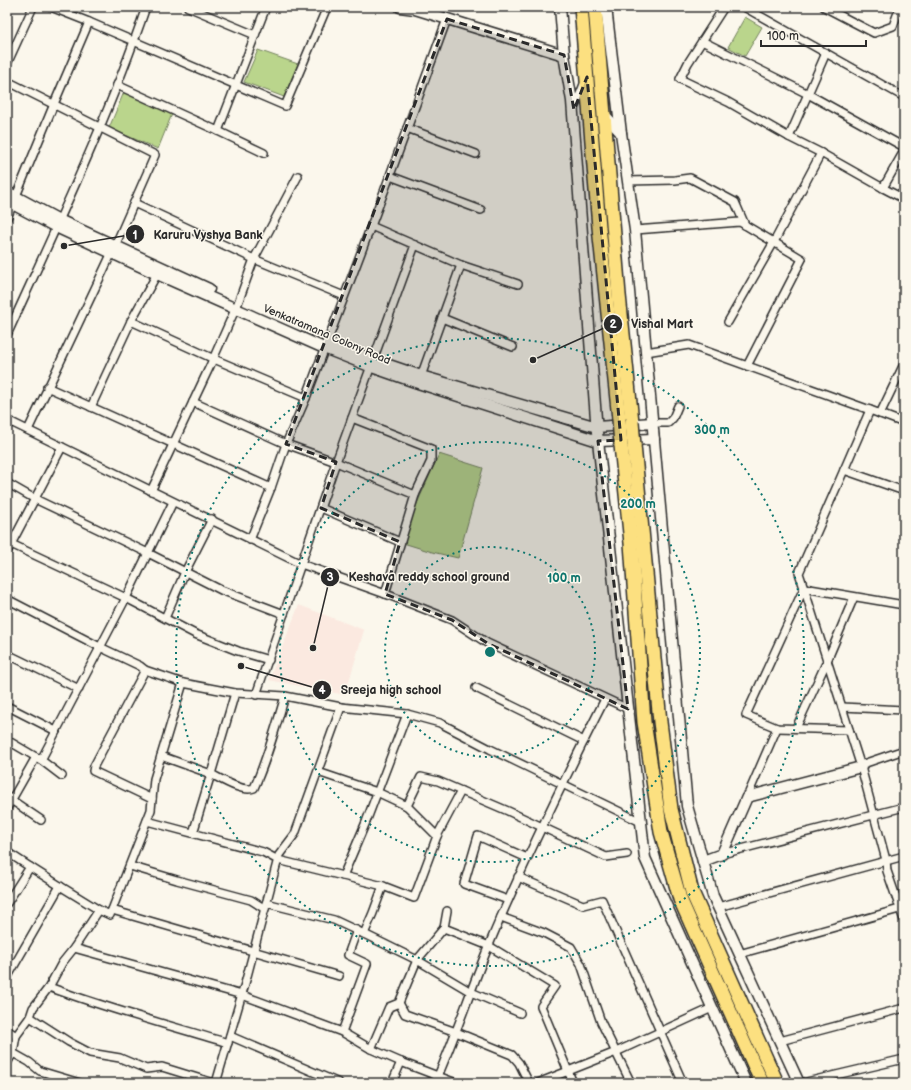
<svg xmlns="http://www.w3.org/2000/svg" width="911" height="1090" font-family="'Balsamiq Sans',sans-serif">
<style>
.built{fill:#fbe9e0}
.green{fill:#bad58c;stroke:#72805c}
.lines{fill:none;stroke-linecap:round;stroke-linejoin:round}
.street-casing{stroke:#2b2b2b;stroke-width:10}
.secondary-casing{stroke:#2b2b2b;stroke-width:13}
.highway-casing{stroke:#2b2b2b;stroke-width:16}
.street{stroke:#fbf7ec;stroke-width:7}
.secondary{stroke:#fbf7ec;stroke-width:10}
.highway{stroke:#fce080;stroke-width:13}
.highway-bridge-casing{stroke:#2b2b2b;stroke-width:16;stroke-linecap:butt}
.highway-bridge{stroke:#fce080;stroke-width:13}
.marked{fill:#2b2b2b;fill-opacity:0.2;stroke:#2b2b2b;stroke-width:3;stroke-dasharray:8 5;stroke-linejoin:round}
.ring{fill:none;stroke:#0f766e;stroke-width:2;stroke-dasharray:2 4}
.labels{text-anchor:middle;stroke-width:3;stroke-linejoin:round;paint-order:stroke}
.street-label{font-size:11px;fill:#2b2b2b;stroke:#fbf7ec}
.centre{fill:#0f766e;stroke:#fbf7ec;stroke-width:2}
.ring-label{font-size:12px;text-anchor:middle;font-weight:bold;fill:#0f766e;stroke:#fbf7ec;stroke-width:3;stroke-linejoin:round;paint-order:stroke}
.leader{fill:none;stroke:#2b2b2b;stroke-width:1.5}
.callout-dot{fill:#2b2b2b;stroke:#fbf7ec;stroke-width:1.5}
.mark-label{font-size:12px;text-anchor:middle;font-weight:bold;fill:#fff}
.callout-label{font-size:12px;text-anchor:middle;font-weight:bold;fill:#2b2b2b;stroke:#fbf7ec;stroke-width:3;stroke-linejoin:round;paint-order:stroke}
</style>
<rect width="100%" height="100%" fill="#fbf7ec"/>
<filter id="ink" filterUnits="userSpaceOnUse"><feTurbulence type="fractalNoise" baseFrequency=".025" numOctaves="2"/><feDisplacementMap in="SourceGraphic" scale="8" xChannelSelector="R" yChannelSelector="G"/><feConvolveMatrix kernelMatrix="1 2 1 2 8 2 1 2 1" color-interpolation-filters="sRGB"/></filter>
<g filter="url(#ink)">
<!-- built -->
<path class="built" d="M 299,605 L 364,630 L 345,695 L 269,680 Z"/>
<!-- green -->
<g class="green">
<path d="M 745,17 L 762,27 L 745,56 L 728,47 Z"/>
<path d="M 258,50 L 298,64 L 284,97 L 244,82 Z"/>
<path d="M 124,92 L 172,114 L 158,149 L 109,128 Z"/>
<path d="M 439,454 L 483,468 L 458,558 L 432,552 L 400,542 Z"/>
</g>
<g class="lines">
<defs>
<g id="street">
<path d="M 51,7 L 89,22 L 285,106 L 327,7"/>
<path d="M 188,7 L 255,35"/>
<path d="M 724,7 L 688,63 L 680,79 L 728,102 L 789,137"/>
<path d="M 744,7 L 904,97"/>
<path d="M 824,7 L 874,33 L 893,26 L 900,7"/>
<path d="M 702,41 L 808,94 L 904,147"/>
<path d="M 826,53 L 789,137 L 821,153 L 883,188 L 904,151"/>
<path d="M 7,64 L 33,7"/>
<path d="M 7,81 L 155,155 L 115,246 L 28,430"/>
<path d="M 117,85 L 218,131 L 266,7"/>
<path d="M 574,109 L 584,84"/>
<path d="M 407,128 L 476,154"/>
<path d="M 218,131 L 264,153"/>
<path d="M 390,176 L 481,210"/>
<path d="M 627,181 L 675,180 L 690,178 L 735,202 L 745,225"/>
<path d="M 883,188 L 904,199"/>
<path d="M 134,203 L 254,259 L 344,296"/>
<path d="M 7,218 L 54,104 L 89,22"/>
<path d="M 371,226 L 461,265 L 518,284"/>
<path d="M 635,230 L 740,222 L 802,259 L 747,366"/>
<path d="M 442,318 L 513,347"/>
<path d="M 131,321 L 214,359 L 306,398"/>
<path d="M 728,322 L 774,242 L 821,153"/>
<path d="M 7,335 C 56,227 108,119 146,7"/>
<path d="M 646,352 L 689,345 L 870,410 L 844,470 L 904,491"/>
<path d="M 420,379 L 461,265"/>
<path d="M 47,387 L 271,488"/>
<path d="M 193,402 L 286,444 L 336,462 L 415,495"/>
<path d="M 91,407 L 131,321 L 157,274"/>
<path d="M 870,410 L 904,423"/>
<path d="M 880,414 L 904,364"/>
<path d="M 352,418 L 431,449 L 431,461 L 415,495 L 385,594"/>
<path d="M 7,420 L 301,564 L 391,596 L 452,620 L 487,643 L 628,709"/>
<path d="M 652,423 L 668,423 L 673,418 L 678,406"/>
<path d="M 844,470 L 799,573 L 804,588 L 746,715 L 777,728 L 849,730"/>
<path d="M 7,483 L 35,499 L 148,553 L 221,590 L 284,614"/>
<path d="M 151,491 L 210,366 L 238,303 L 254,259 L 298,176"/>
<path d="M 321,508 L 400,542"/>
<path d="M 250,540 L 271,488 L 286,444 L 306,398 L 385,189 L 447,19"/>
<path d="M 7,542 L 126,598 L 195,634 L 238,651 L 269,660"/>
<path d="M 7,552 L 62,447"/>
<path d="M 7,599 L 100,647 L 140,666 L 145,670 L 183,683 L 235,693 L 285,696 L 341,707"/>
<path d="M 904,605 L 804,588 L 861,767 L 886,860 L 887,871 L 904,920"/>
<path d="M 165,618 L 185,572 L 212,519"/>
<path d="M 7,654 L 79,689"/>
<path d="M 145,670 L 94,766 L 93,771 L 152,799"/>
<path d="M 476,688 L 584,741"/>
<path d="M 256,695 L 336,462 L 415,245"/>
<path d="M 7,706 L 56,731"/>
<path d="M 842,707 L 904,710"/>
<path d="M 796,728 L 827,661 L 854,597"/>
<path d="M 7,740 L 41,760 L 62,776"/>
<path d="M 161,756 L 211,774 L 235,693"/>
<path d="M 41,760 L 126,598 L 173,502"/>
<path d="M 860,765 L 904,750"/>
<path d="M 7,797 L 41,820"/>
<path d="M 747,797 L 777,728"/>
<path d="M 407,806 L 421,777 L 438,781 L 508,811 L 606,857 L 627,854"/>
<path d="M 7,808 L 36,757"/>
<path d="M 147,821 L 263,852 L 278,860 L 343,876 L 366,822 L 407,714"/>
<path d="M 193,833 L 211,774 C 221,779 243,793 254,788 C 267,759 276,727 285,696"/>
<path d="M 437,836 L 461,791"/>
<path d="M 7,852 L 30,867 L 7,903"/>
<path d="M 722,854 L 904,807"/>
<path d="M 130,866 L 177,880 L 251,900 L 265,909"/>
<path d="M 30,867 L 60,886"/>
<path d="M 343,876 L 383,886"/>
<path d="M 518,877 L 583,905 L 602,900 L 683,1083"/>
<path d="M 508,900 L 464,884 L 478,836 L 527,858"/>
<path d="M 266,903 L 334,920 L 364,934 L 373,913 L 383,886 L 414,898 L 437,836 L 407,806 L 377,792 L 318,772"/>
<path d="M 718,907 L 904,856"/>
<path d="M 99,910 L 110,915 L 151,810 L 154,779 L 183,683"/>
<path d="M 112,910 L 339,976"/>
<path d="M 447,911 L 444,928 L 489,946 L 555,986 L 541,1006 L 573,1083"/>
<path d="M 501,917 L 544,933 L 571,947 L 581,964 L 601,1022 L 631,1083"/>
<path d="M 364,934 L 417,960 L 444,928"/>
<path d="M 74,948 L 242,995 L 342,1032 L 367,964 L 348,955 L 357,930"/>
<path d="M 739,954 L 903,908"/>
<path d="M 7,978 L 60,886 L 99,910 L 74,948 L 62,963 L 49,987 L 33,1008 L 30,1017 L 16,1036 L 7,1030"/>
<path d="M 49,987 C 108,1009 168,1025 228,1043"/>
<path d="M 399,1003 L 405,1014 L 456,1032 L 512,1055 L 519,1063 L 529,1083"/>
<path d="M 30,1017 L 69,1042 L 90,1053 L 120,1058 L 146,1069 L 162,1067 L 214,1083"/>
<path d="M 342,1032 L 371,1049 L 401,1062 L 456,1083"/>
<path d="M 16,1036 L 13,1053 L 29,1062 L 40,1071 L 80,1083"/>
<path d="M 230,1036 L 339,1083"/>
<path d="M 780,1041 L 904,1008"/>
<path d="M 371,1049 L 389,1007 L 399,1003 L 417,960 L 471,992 L 520,1013"/>
<path d="M 7,1063 L 13,1053"/>
<path d="M 216,1083 L 246,980 L 279,855 L 295,834 L 341,707 L 407,714 L 440,723 L 490,749 L 641,822"/>
<path d="M 392,1083 L 401,1062"/>
<path d="M 435,1083 C 455,1038 470,991 489,945 C 524,861 564,780 605,699"/>
<path d="M 538,1083 L 616,1052 L 712,1008"/>
<path d="M 802,1083 L 904,1059"/>
</g>
<g id="secondary">
<path d="M 400,7 L 415,9 L 564,55"/>
<path d="M 560,7 L 564,55 L 572,101 L 597,432 L 645,858 L 746,1083"/>
<path d="M 607,7 L 607,16 L 621,133"/>
<path d="M 604,114 L 621,133 L 635,230 L 687,806 L 713,896 L 799,1083"/>
<path d="M 7,192 L 59,220 L 209,289"/>
<path d="M 7,201 L 56,227 L 157,274 L 324,348 L 372,367 L 418,383 L 598,441 L 654,439"/>
<path d="M 328,342 L 374,360 L 421,376 L 597,427 L 652,423"/>
<path d="M 703,861 L 722,854 L 747,797 L 861,767"/>
</g>
<g id="highway">
<path d="M 581,7 L 599,227 L 619,419"/>
<path d="M 595,7 L 619,295 L 632,422"/>
<path d="M 621,445 L 631,543 L 644,722 L 661,832 L 680,899 L 762,1083"/>
<path d="M 634,445 L 660,722 L 671,809 L 692,892 L 777,1083"/>
</g>
</defs>
<!-- street casing -->
<use href="#street" class="street-casing"/>
<!-- secondary casing -->
<use href="#secondary" class="secondary-casing"/>
<!-- highway casing -->
<use href="#highway" class="highway-casing"/>
<!-- street -->
<use href="#street" class="street"/>
<!-- secondary -->
<use href="#secondary" class="secondary"/>
<!-- highway -->
<use href="#highway" class="highway"/>
<defs>
<g id="highway-bridge">
<path d="M 619,419 L 621,445"/>
<path d="M 632,422 L 634,445"/>
</g>
</defs>
<!-- highway-bridge casing -->
<use href="#highway-bridge" class="highway-bridge-casing"/>
<!-- highway-bridge -->
<use href="#highway-bridge" class="highway-bridge"/>
</g>
</g>
<!-- marked area -->
<path class="marked" d="M 447,19 L 564,55 L 574,110 L 587,77 L 621,440 L 598,441 L 628,709 L 487,643 L 452,620 L 385,594 L 400,542 L 321,508 L 336,462 L 286,444 Z"/>
<!-- distance rings -->
<g class="ring">
<circle cx="490" cy="652" r="105"/>
<circle cx="490" cy="652" r="210"/>
<circle cx="490" cy="652" r="314"/>
</g>
<g class="labels">
<!-- street labels -->
<g class="street-label">
<text transform="translate(327 334) rotate(23)" y="4">Venkatramana Colony Road</text>
</g>
</g>
<circle cx="490" cy="652" r="6" class="centre"/>
<g class="ring-label">
<text x="712" y="434">300 m</text>
<text x="638" y="508">200 m</text>
<text x="564" y="582">100 m</text>
</g>
<!-- callouts -->
<path class="leader" d="M64 246L135 234M533 360L613 324M313 648L330 577M241 666L322 690"/>
<g class="callout-dot">
<circle cx="64" cy="246" r="4"/>
<circle cx="533" cy="360" r="4"/>
<circle cx="313" cy="648" r="4"/>
<circle cx="241" cy="666" r="4"/>
<circle cx="135" cy="234" r="10"/>
<circle cx="613" cy="324" r="10"/>
<circle cx="330" cy="577" r="10"/>
<circle cx="322" cy="690" r="10"/>
</g>
<g class="mark-label">
<text x="135" y="239">1</text>
<text x="613" y="328">2</text>
<text x="330" y="581">3</text>
<text x="322" y="694">4</text>
</g>
<g class="callout-label">
<text x="208" y="239">Karuru Vyshya Bank</text>
<text x="662" y="328">Vishal Mart</text>
<text x="429" y="581">Keshava reddy school ground</text>
<text x="391" y="694">Sreeja high school</text>
</g>
<!-- margin -->
<rect width="911" height="1090" fill="none" stroke="#fbf7ec" stroke-width="24"/>
<rect x="12" y="12" width="887" height="1066" fill="none" stroke="#2b2b2b" stroke-width="1.5" filter="url(#ink)"/>
<!-- scale -->
<path d="M761 40v6h105v-6" fill="none" stroke="#2b2b2b" stroke-width="2"/>
<text x="767" y="40" font-size="12" fill="#2b2b2b" stroke="#fbf7ec" stroke-width="3" paint-order="stroke">100 m</text>
</svg>
